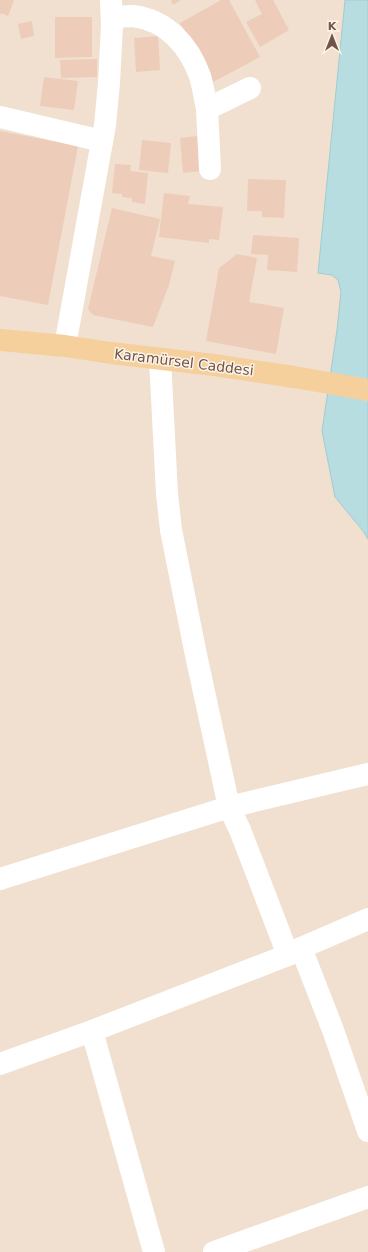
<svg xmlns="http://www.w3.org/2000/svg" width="368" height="1252" font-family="'DejaVu Sans',sans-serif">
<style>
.residential{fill:#f1e0cf}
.water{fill:#b7dde1;stroke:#9ecdd2}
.building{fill:#edccba}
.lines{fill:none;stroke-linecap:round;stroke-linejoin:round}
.minor{stroke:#fff;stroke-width:22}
.major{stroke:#f5d09d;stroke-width:22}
.labels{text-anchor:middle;stroke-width:3;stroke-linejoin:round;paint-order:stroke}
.street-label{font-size:14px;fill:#6f554a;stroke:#fdf3e6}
</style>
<rect width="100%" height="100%" fill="#faefe0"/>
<!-- residential -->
<rect class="residential" x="0" y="0" width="368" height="1252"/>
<!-- water -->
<path class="water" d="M 345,0 L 368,0 L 368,539 L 363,531 L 335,497 L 322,431 L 337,330 L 341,292 L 338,280 L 332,275 L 318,273 Z"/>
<!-- building -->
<g class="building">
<path d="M 0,0 L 14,0 L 8,16 L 1,13 L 0,15 Z"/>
<path d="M 171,0 L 181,0 L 173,5 Z"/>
<path d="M 221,0 L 229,0 L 260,57 L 213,82 L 180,23 Z"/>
<path d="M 255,0 L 273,0 L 289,30 L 260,47 L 246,22 L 262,14 Z"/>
<path d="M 55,17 L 92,17 L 92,57 L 55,58 Z"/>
<path d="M 32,21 L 34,36 L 21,39 L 18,24 Z"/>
<path d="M 158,36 L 160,70 L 136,72 L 134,38 Z"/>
<path d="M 97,59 L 97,77 L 61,78 L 60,60 Z"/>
<path d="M 44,77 L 78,81 L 74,110 L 40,106 Z"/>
<path d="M 0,131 L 78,146 L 48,305 L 0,296 Z"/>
<path d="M 197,136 L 201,171 L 183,173 L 180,138 Z"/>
<path d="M 142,140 L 171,143 L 168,173 L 139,170 Z"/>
<path d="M 115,164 L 131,165 L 130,171 L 148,173 L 145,204 L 132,202 L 132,198 L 122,197 L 122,194 L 112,193 Z"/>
<path d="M 248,179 L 286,180 L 284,218 L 262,217 L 262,211 L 247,211 Z"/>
<path d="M 164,193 L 190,196 L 188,204 L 223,207 L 219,240 L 209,239 L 209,243 L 159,237 Z"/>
<path d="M 112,208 L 160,219 L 151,256 L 175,261 L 169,285 L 153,327 L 93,315 L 88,309 Z"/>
<path d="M 253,235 L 299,238 L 297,272 L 267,270 L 268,255 L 251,254 Z"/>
<path d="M 237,254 L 257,258 L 249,302 L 284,308 L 276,354 L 206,341 L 219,268 Z"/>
</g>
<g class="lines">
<!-- minor -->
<g class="minor">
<path d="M 112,17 C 119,17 126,16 133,16 C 167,20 189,46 200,76 C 203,87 205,98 207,109 L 250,88"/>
<path d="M 207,109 L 210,169"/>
<path d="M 0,117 L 102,141"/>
<path d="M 65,346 L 105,125 L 109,83 L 112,26 L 111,0"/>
<path d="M 160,359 L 167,494 L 171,530 L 196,655 L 229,807 L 240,830 L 288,955 L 301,948 L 333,1030 L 368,1131"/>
<path d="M 0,879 L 229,807 L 368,774"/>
<path d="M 301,948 L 368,919"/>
<path d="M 92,1031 L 154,1252"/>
<path d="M 0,1064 L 92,1031 L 288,955"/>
<path d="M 214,1252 L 368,1197"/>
</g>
<!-- major -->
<path class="major" d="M 0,340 L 65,346 L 111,353 L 214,365 L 294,377 L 368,390"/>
</g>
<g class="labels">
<!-- street labels -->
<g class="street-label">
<text transform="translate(184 362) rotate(7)" y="5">Karamürsel Caddesi</text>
</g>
</g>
<!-- north arrow -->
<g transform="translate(332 36)" stroke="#fdf3e6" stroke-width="3" paint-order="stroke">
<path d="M0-3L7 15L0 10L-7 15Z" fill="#6f554a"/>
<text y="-6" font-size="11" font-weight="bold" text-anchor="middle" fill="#6f554a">K</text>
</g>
</svg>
